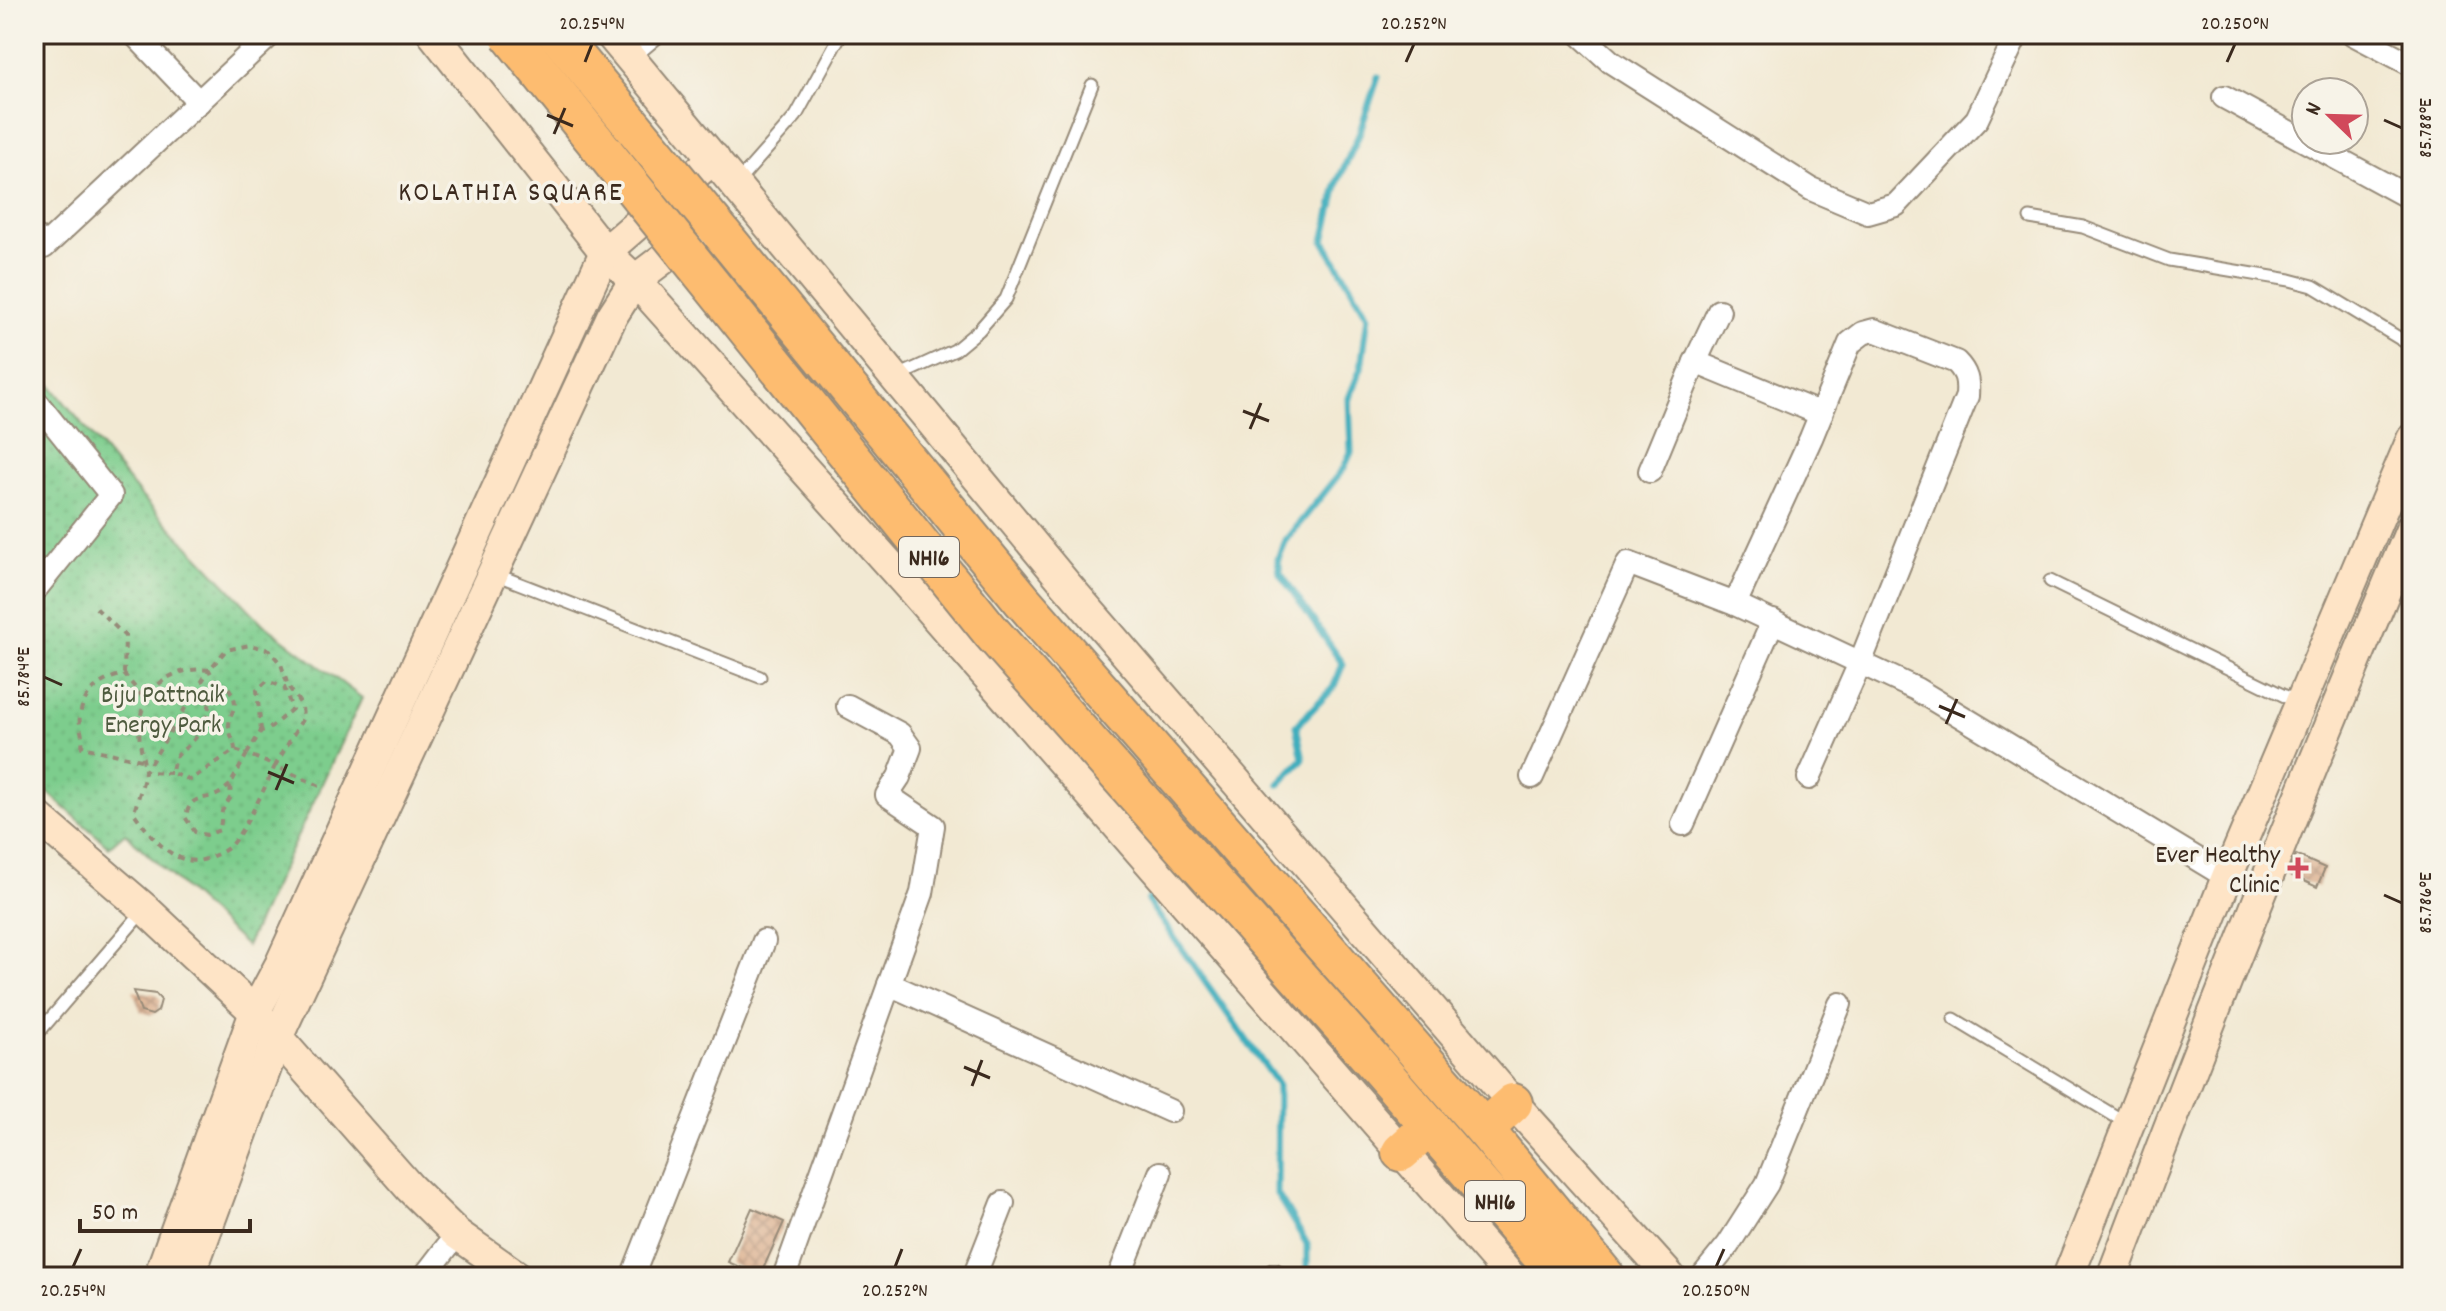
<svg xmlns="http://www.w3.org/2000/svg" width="2446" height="1311" font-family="Dekko,sans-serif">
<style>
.park{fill:url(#park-dots);stroke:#5c7c56;stroke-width:2}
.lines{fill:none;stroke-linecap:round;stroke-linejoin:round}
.stream{stroke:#40aebd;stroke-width:7}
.building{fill:url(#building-cross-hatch)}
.lane-casing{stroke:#968a78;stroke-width:15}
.street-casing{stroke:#968a78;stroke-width:26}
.secondary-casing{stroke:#968a78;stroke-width:34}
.highway-casing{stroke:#968a78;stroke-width:42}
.path{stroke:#968a78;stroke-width:4;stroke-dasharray:6 6;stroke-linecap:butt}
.lane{stroke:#fff;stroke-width:11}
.street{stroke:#fff;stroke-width:22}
.secondary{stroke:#fee4c6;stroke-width:30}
.highway{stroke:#fdbc70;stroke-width:38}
.highway-bridge-casing{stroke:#968a78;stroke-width:42;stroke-linecap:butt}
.highway-bridge{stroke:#fdbc70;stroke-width:38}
.ticks{fill:none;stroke:#3b2a1e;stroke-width:3}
.poi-dot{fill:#d1495b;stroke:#f7f3e8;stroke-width:3}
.labels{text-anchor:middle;stroke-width:7;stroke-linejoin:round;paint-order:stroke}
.shield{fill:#f7f3e8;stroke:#73665b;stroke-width:2}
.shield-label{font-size:24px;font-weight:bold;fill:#3b2a1e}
.park-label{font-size:26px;fill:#4f5b3f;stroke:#f7f3e8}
.poi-label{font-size:26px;fill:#3b2a1e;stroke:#f7f3e8;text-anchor:end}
.neighbourhood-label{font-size:28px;letter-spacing:2px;fill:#3b2a1e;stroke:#f7f3e8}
.neatline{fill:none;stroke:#3b2a1e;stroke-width:3}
.ticks-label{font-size:20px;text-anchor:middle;fill:#3b2a1e}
</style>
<defs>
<pattern id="park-dots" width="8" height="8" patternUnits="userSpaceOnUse" patternTransform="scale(2)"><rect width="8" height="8" fill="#7dcd8d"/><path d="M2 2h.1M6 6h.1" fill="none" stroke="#6db079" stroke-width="1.8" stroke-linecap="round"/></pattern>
<pattern id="building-cross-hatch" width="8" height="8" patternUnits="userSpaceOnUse" patternTransform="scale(2)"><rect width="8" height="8" fill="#ddb292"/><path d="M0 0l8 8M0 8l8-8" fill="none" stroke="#b49177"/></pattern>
</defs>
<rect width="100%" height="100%" fill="#f7f3e8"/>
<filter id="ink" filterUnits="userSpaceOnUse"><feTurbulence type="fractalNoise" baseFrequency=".0125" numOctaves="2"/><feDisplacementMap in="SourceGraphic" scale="16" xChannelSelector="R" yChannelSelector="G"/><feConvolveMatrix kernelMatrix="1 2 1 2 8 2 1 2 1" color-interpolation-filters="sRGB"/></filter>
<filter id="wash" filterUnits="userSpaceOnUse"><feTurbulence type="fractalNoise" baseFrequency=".006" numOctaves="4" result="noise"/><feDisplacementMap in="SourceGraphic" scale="32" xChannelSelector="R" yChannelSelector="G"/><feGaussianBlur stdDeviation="1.8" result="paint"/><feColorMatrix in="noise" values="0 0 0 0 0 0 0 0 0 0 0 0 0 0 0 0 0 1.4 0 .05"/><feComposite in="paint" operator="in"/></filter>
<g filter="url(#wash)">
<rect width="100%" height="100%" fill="#f2e9d3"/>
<!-- park -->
<path class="park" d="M 34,365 L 141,496 L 263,624 L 362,698 L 246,946 L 125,833 L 109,847 L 34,780 Z"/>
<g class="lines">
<!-- stream -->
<g class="stream">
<path d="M 1279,784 L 1303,759 L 1296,726 L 1333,688 L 1343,664 L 1280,573 L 1278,559 L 1286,540 L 1344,468 L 1351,452 L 1349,398 L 1361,368 L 1368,316 L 1324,241 L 1338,181 L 1358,137 L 1378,77"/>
<path d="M 1160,886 L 1148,901 L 1278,1085 L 1277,1194 L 1307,1244 L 1307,1270 L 1305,1277"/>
</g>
</g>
<g id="blocks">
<!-- building -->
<g class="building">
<path d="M 2296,855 L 2325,868 L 2317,887 L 2288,874 Z"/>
<path d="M 133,991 L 156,994 L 161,1000 L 158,1011 L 152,1015 L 141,1012 Z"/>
<path d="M 752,1208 L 784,1222 L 760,1276 L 728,1262 Z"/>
</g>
</g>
</g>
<g filter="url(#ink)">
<use href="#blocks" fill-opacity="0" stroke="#968a78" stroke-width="2"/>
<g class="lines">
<defs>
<g id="lane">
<path d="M 736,184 L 796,116 L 841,34"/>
<path d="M 2030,218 L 2083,227 L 2169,260 L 2290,280 L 2313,286 L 2412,346"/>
<path d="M 898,376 L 955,350 L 979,330 L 1006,299 L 1092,85"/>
<path d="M 495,574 L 760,677"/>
<path d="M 2050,581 L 2297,702"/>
<path d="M 1954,1019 L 2128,1124"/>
<path d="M 34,1038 L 143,911"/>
</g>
<g id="street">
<path d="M 134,34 L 199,102"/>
<path d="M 1580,34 L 1611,62 L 1811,189 L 1868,213 L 1896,205 L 1977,119 L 2017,34"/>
<path d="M 2353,34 L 2412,65"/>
<path d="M 628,55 L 653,34"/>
<path d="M 2224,97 L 2412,199"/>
<path d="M 34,235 L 44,247 L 271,34"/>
<path d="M 1695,362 L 1821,414"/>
<path d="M 34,399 L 111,495 L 34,591"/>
<path d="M 1650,471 L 1695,362 L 1719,311"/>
<path d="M 1735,604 L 1916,689 L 2227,877"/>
<path d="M 1532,777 L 1628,563 L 1735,604 L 1811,438 L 1850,343 L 1863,333 L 1874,330 L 1956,362 C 1967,373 1968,381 1967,396 L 1860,663 L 1809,778"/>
<path d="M 1683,824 L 1773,621"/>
<path d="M 889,984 L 1170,1111"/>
<path d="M 424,1277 L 457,1234"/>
<path d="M 632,1277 L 764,941"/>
<path d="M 784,1277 L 922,893 L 933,826 L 887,795 L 899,777 L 910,748 L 900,734 L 848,706"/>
<path d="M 974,1277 L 1003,1203"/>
<path d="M 1119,1277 L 1160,1173"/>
<path d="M 1273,1277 L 1274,1275"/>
<path d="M 1702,1277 L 1728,1245 L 1767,1184 L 1840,1004"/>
</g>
<g id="secondary">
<path d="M 433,34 L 605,252 L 635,280 L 915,593 L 1511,1277"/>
<path d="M 610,34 L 1065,583 L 1513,1103 L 1670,1277"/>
<path d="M 34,814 L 145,909 L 255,1012 L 410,1188 L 457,1234 L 518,1277"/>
<path d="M 159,1277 L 255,1012 L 280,965 L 605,252 L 714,158"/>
<path d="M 189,1277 L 277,1038 L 612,316 L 635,280 L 696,234"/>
<path d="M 2068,1277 L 2227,877 L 2412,439"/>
<path d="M 2112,1277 C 2207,1025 2307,775 2412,527"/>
</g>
<g id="highway">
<path d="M 713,223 L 1022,600 L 1484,1129 L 1606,1277"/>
<path d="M 1373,1061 L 1560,1277"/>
<path d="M 1484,1129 L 1513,1103"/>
<path d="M 1401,1152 L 1430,1126"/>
</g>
</defs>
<!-- lane casing -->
<use href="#lane" class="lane-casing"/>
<!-- street casing -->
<use href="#street" class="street-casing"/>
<!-- secondary casing -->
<use href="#secondary" class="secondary-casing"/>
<!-- highway casing -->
<use href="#highway" class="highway-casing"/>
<!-- path -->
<g class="path">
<path d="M 96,608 L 125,636 L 124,674"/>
<path d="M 261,731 L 257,690 L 267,681 L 284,687 L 292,709 L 269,729 L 261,731 L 247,754 L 275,766 L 303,718 L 302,706 L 288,686 L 281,664 L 269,650 L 250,645 L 226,650 L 209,670 C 175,666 145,685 140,720 C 137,737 143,755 145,770 C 145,780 136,803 134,813 C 152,838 179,874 213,856 C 218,854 225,851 229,847 C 246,829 264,789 275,766 L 320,786"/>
<path d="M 141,760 L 82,747 C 84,736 78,725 80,715 C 84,691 102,679 124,674 L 146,701"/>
<path d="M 171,773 L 145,772 L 209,670 L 218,687"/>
<path d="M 230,785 C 225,789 220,794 214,796 C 195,800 192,797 185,817 L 195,832 L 206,835 L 220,830 L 222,811 L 231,797 L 230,785 L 247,754 L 235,750 L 190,780 L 172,773 C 174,750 184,753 196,737 C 206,725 209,709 211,694 L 218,687 L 228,687 C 241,707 232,706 229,724 C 228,732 235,742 235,750"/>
</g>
<!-- lane -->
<use href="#lane" class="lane"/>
<!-- street -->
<use href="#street" class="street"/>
<!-- secondary -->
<use href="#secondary" class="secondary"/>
<!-- highway -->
<use href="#highway" class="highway"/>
<defs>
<g id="highway-bridge">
<path d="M 509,34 L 992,633 L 1373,1061"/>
<path d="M 557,34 L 713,223"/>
</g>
</defs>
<!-- highway-bridge casing -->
<use href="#highway-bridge" class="highway-bridge-casing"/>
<!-- highway-bridge -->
<use href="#highway-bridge" class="highway-bridge"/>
</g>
</g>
<!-- ticks -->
<path class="ticks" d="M 585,62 L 592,44M 1406,62 L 1414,44M 2227,62 L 2235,44M 547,115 L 573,126M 2384,120 L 2402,128M 554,134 L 565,108M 1243,411 L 1269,421M 1250,429 L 1261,403M 44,677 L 62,685M 1939,706 L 1965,717M 1946,724 L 1957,699M 268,772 L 294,783M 276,790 L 287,764M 2384,895 L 2402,903M 964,1067 L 990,1078M 972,1086 L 982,1060M 73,1267 L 81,1249M 895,1267 L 902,1249M 1716,1267 L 1724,1249"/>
<!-- markers -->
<path class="poi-dot" d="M2294 856h8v8h8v8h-8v8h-8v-8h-8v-8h8z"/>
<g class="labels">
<!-- shield labels -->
<g class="shield">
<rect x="899" y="537" width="60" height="40" rx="6"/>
<rect x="1465" y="1181" width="60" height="40" rx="6"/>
</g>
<g class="shield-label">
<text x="929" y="565">NH16</text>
<text x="1495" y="1209">NH16</text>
</g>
<!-- park labels -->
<g class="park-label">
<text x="163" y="702">Biju Pattnaik<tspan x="163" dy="30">Energy Park</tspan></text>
</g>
<!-- poi labels -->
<g class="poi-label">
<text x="2280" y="862">Ever Healthy<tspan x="2280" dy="30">Clinic</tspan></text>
</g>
<!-- neighbourhood labels -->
<g class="neighbourhood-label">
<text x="511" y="200">KOLATHIA SQUARE</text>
</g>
</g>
<!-- margin -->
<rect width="2446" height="1311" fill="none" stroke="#f7f3e8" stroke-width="88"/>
<!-- north arrow -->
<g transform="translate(2330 116) rotate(293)"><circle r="38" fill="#f7f3e8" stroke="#aca397" stroke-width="2"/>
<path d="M0-6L14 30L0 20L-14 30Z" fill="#d1495b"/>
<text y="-12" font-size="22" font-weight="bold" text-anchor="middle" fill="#3b2a1e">N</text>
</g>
<!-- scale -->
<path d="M80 1219v12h170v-12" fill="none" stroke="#3b2a1e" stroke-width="4"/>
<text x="92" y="1219" font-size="24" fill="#3b2a1e" stroke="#f7f3e8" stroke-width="6" paint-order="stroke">50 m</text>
<rect x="44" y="44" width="2358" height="1223" class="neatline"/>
<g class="ticks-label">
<text x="592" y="29">20.254°N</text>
<text x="1414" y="29">20.252°N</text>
<text x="2235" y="29">20.250°N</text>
<text transform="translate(2424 128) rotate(-90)" y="7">85.788°E</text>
<text transform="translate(22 677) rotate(-90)" y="7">85.784°E</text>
<text transform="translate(2424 903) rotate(-90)" y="7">85.786°E</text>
<text x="73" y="1296">20.254°N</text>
<text x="895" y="1296">20.252°N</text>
<text x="1716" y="1296">20.250°N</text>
</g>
</svg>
